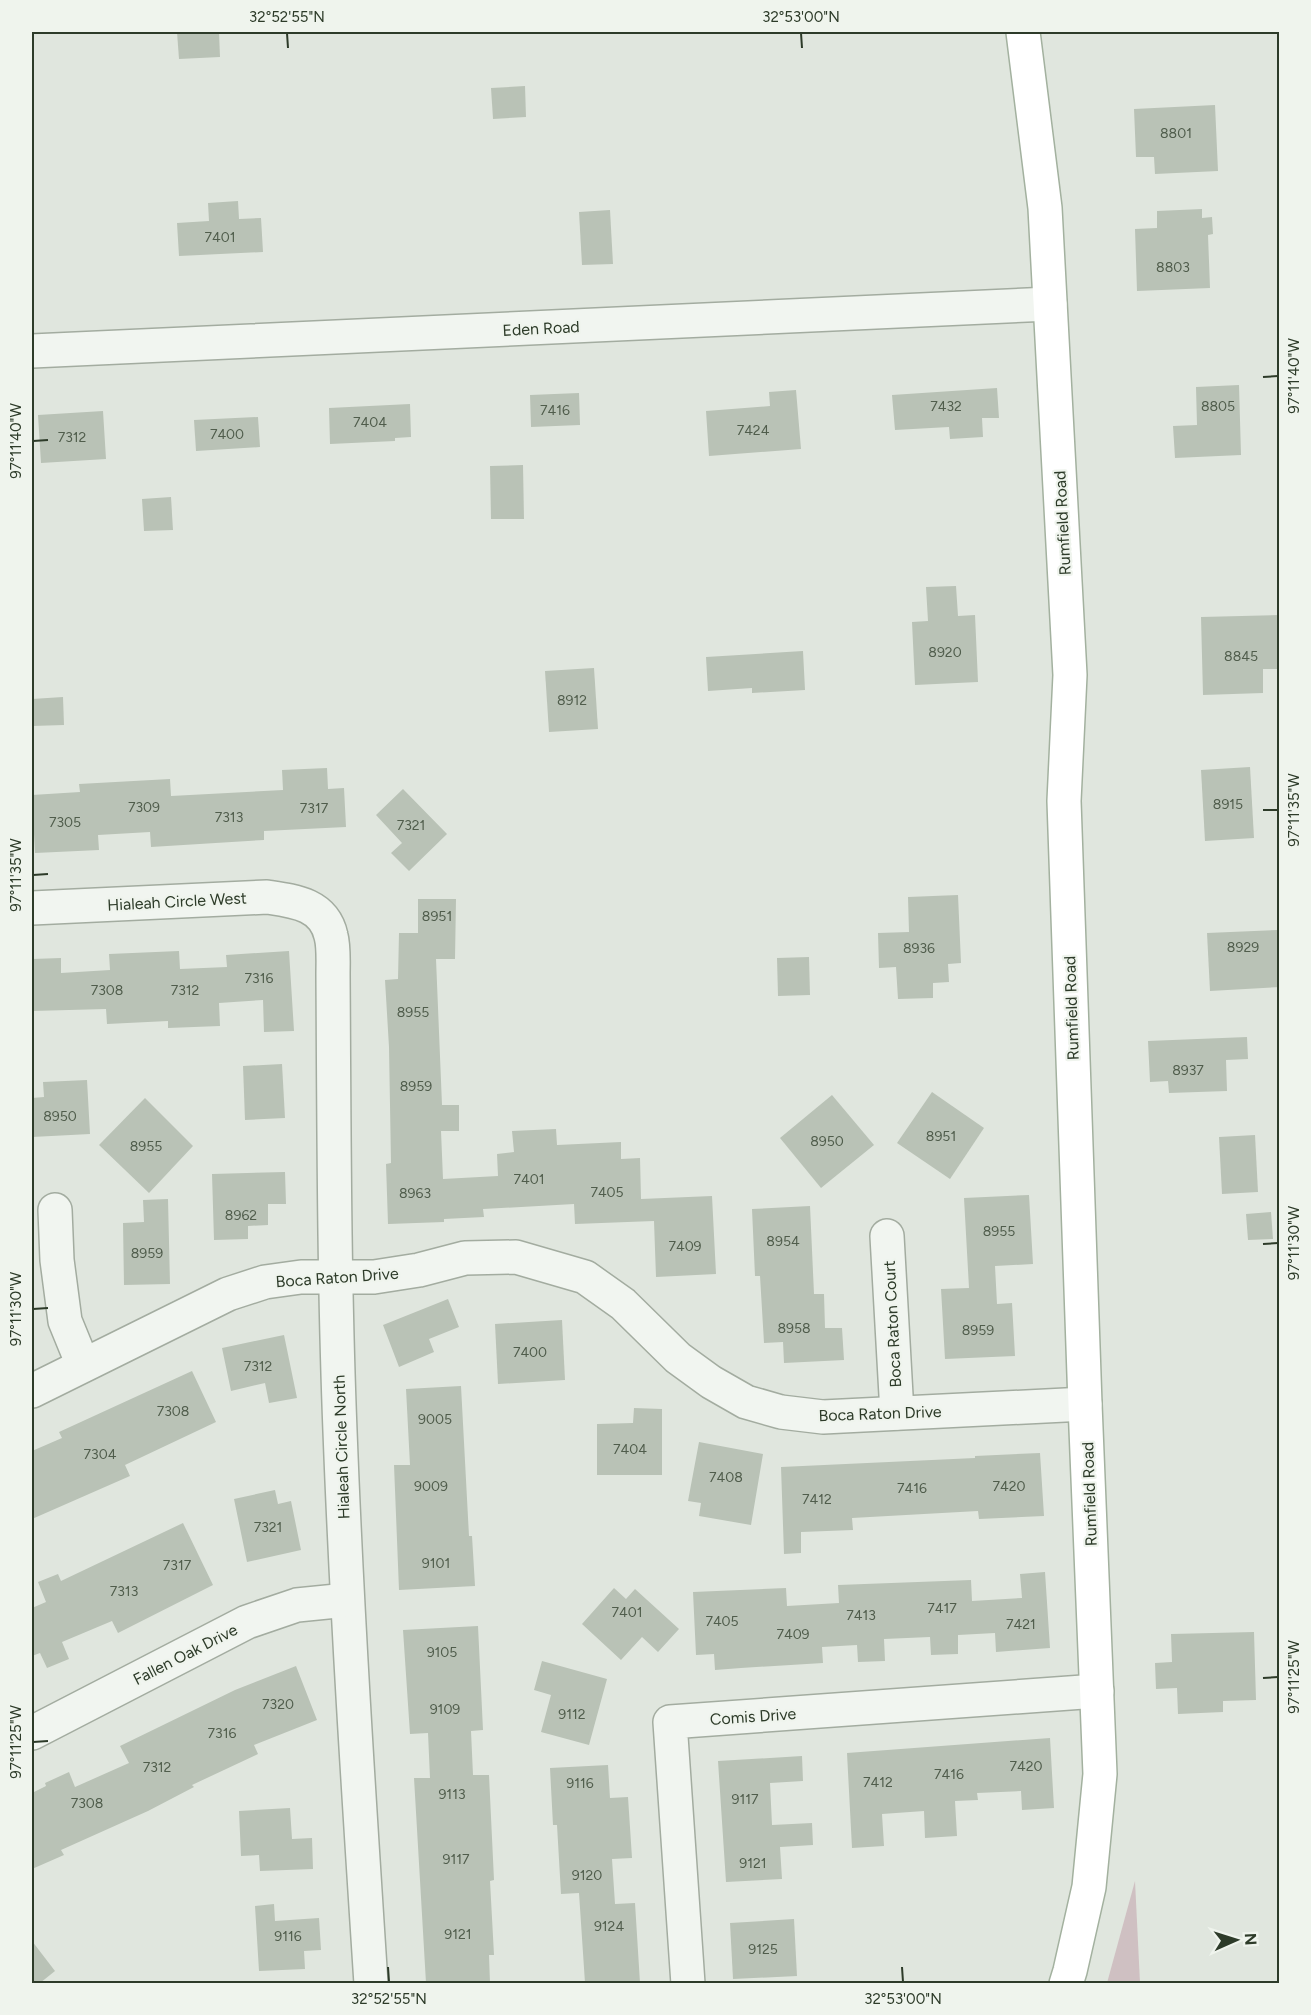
<svg xmlns="http://www.w3.org/2000/svg" width="1311" height="2015" font-family="Figtree,sans-serif">
<style>
.green{fill:#cfc0c2}
.building{fill:#b9c2b6}
.lines{fill:none;stroke-linecap:round;stroke-linejoin:round}
.minor-casing{stroke:#a3aca0;stroke-width:36}
.major-casing{stroke:#a3b19f;stroke-width:36}
.minor{stroke:#f1f5f0;stroke-width:33}
.major{stroke:#fff;stroke-width:33}
.ticks{fill:none;stroke:#2d3b29;stroke-width:2}
.labels{text-anchor:middle;stroke-width:4.5;stroke-linejoin:round;paint-order:stroke}
.number-label{font-size:14px;fill:#505d4c}
.street-label{font-size:16px;fill:#2d3b29;stroke:#eff4ed}
.neatline{fill:none;stroke:#2d3b29;stroke-width:2}
.ticks-label{font-size:15px;text-anchor:middle;fill:#2d3b29}
</style>
<rect width="100%" height="100%" fill="#e0e6de"/>
<!-- green -->
<path class="green" d="M 1135,1881 L 1140,1983 L 1107,1983 Z"/>
<!-- building -->
<g class="building">
<path d="M 177,32 L 219,32 L 220,57 L 179,59 Z"/>
<path d="M 525,86 L 526,117 L 493,119 L 491,88 Z"/>
<path d="M 1215,105 L 1218,171 L 1155,174 L 1154,157 L 1136,157 L 1134,109 Z"/>
<path d="M 238,201 L 239,219 L 261,218 L 263,252 L 179,256 L 177,223 L 209,221 L 208,203 Z"/>
<path d="M 1202,209 L 1202,218 L 1212,217 L 1213,234 L 1208,235 L 1210,288 L 1137,291 L 1135,229 L 1157,228 L 1157,211 Z"/>
<path d="M 610,210 L 613,264 L 582,265 L 579,212 Z"/>
<path d="M 1239,385 L 1241,455 L 1175,458 L 1173,426 L 1197,425 L 1196,387 Z"/>
<path d="M 997,388 L 999,418 L 982,418 L 983,437 L 950,439 L 949,427 L 895,430 L 892,395 Z"/>
<path d="M 796,390 L 801,449 L 709,456 L 706,411 L 770,406 L 769,392 Z"/>
<path d="M 579,393 L 580,425 L 531,427 L 530,395 Z"/>
<path d="M 410,404 L 411,437 L 395,438 L 395,441 L 330,444 L 329,408 Z"/>
<path d="M 103,411 L 106,459 L 41,463 L 38,415 Z"/>
<path d="M 258,417 L 260,447 L 196,451 L 194,420 Z"/>
<path d="M 523,465 L 524,519 L 491,519 L 490,466 Z"/>
<path d="M 171,497 L 173,530 L 144,531 L 142,499 Z"/>
<path d="M 956,586 L 958,616 L 975,615 L 978,682 L 915,685 L 912,622 L 928,621 L 926,587 Z"/>
<path d="M 1280,615 L 1280,669 L 1263,669 L 1263,693 L 1203,695 L 1201,617 Z"/>
<path d="M 803,651 L 805,690 L 752,693 L 752,688 L 708,691 L 706,657 Z"/>
<path d="M 594,668 L 598,729 L 549,732 L 545,671 Z"/>
<path d="M 63,697 L 64,725 L 32,726 L 32,699 Z"/>
<path d="M 1250,767 L 1254,838 L 1205,841 L 1201,770 Z"/>
<path d="M 327,768 L 328,789 L 344,788 L 346,827 L 264,831 L 264,840 L 151,847 L 150,832 L 98,835 L 99,850 L 35,853 L 32,795 L 80,792 L 79,784 L 170,779 L 171,796 L 283,790 L 282,770 Z"/>
<path d="M 403,789 L 447,834 L 409,871 L 391,853 L 402,843 L 376,815 Z"/>
<path d="M 958,895 L 961,963 L 948,964 L 949,982 L 933,983 L 933,998 L 898,999 L 896,967 L 879,968 L 878,933 L 909,932 L 908,897 Z"/>
<path d="M 418,899 L 456,899 L 455,959 L 436,959 L 442,1105 L 459,1105 L 459,1131 L 441,1131 L 443,1179 L 498,1176 L 497,1154 L 514,1152 L 512,1131 L 556,1129 L 557,1145 L 621,1142 L 621,1159 L 640,1158 L 641,1199 L 712,1196 L 716,1274 L 656,1277 L 654,1221 L 575,1224 L 574,1204 L 483,1209 L 484,1217 L 444,1219 L 444,1222 L 388,1224 L 386,1164 L 391,1163 L 389,1047 L 385,980 L 398,979 L 399,933 L 418,933 Z"/>
<path d="M 1278,930 L 1280,987 L 1210,991 L 1207,933 Z"/>
<path d="M 179,951 L 180,969 L 227,967 L 226,955 L 289,951 L 294,1031 L 264,1032 L 263,1000 L 219,1003 L 220,1026 L 168,1028 L 168,1021 L 107,1024 L 106,1009 L 32,1011 L 32,959 L 61,958 L 61,973 L 110,970 L 109,954 Z"/>
<path d="M 809,957 L 810,995 L 778,996 L 777,958 Z"/>
<path d="M 1247,1037 L 1248,1059 L 1226,1060 L 1227,1091 L 1169,1093 L 1168,1081 L 1150,1082 L 1148,1041 Z"/>
<path d="M 282,1064 L 285,1118 L 245,1120 L 243,1066 Z"/>
<path d="M 87,1080 L 90,1134 L 32,1137 L 32,1098 L 44,1097 L 43,1082 Z"/>
<path d="M 932,1092 L 984,1128 L 950,1179 L 897,1143 Z"/>
<path d="M 832,1095 L 874,1145 L 821,1188 L 780,1138 Z"/>
<path d="M 145,1098 L 193,1146 L 149,1193 L 99,1145 Z"/>
<path d="M 1255,1135 L 1258,1192 L 1222,1194 L 1219,1137 Z"/>
<path d="M 285,1172 L 286,1204 L 268,1204 L 268,1225 L 248,1226 L 248,1239 L 214,1240 L 212,1174 Z"/>
<path d="M 1029,1195 L 1033,1264 L 995,1266 L 997,1304 L 1012,1303 L 1015,1356 L 945,1359 L 941,1289 L 969,1288 L 964,1198 Z"/>
<path d="M 168,1199 L 170,1284 L 124,1285 L 123,1223 L 144,1222 L 143,1200 Z"/>
<path d="M 810,1206 L 814,1294 L 824,1294 L 825,1328 L 842,1328 L 844,1360 L 784,1363 L 783,1342 L 764,1343 L 760,1276 L 755,1276 L 752,1209 Z"/>
<path d="M 1271,1212 L 1273,1239 L 1248,1240 L 1246,1214 Z"/>
<path d="M 448,1299 L 459,1327 L 429,1339 L 434,1352 L 399,1367 L 383,1325 Z"/>
<path d="M 562,1320 L 565,1380 L 498,1384 L 495,1324 Z"/>
<path d="M 284,1335 L 297,1398 L 269,1403 L 265,1383 L 231,1391 L 222,1348 Z"/>
<path d="M 192,1371 L 216,1422 L 125,1465 L 130,1476 L 32,1519 L 32,1451 L 62,1438 L 59,1432 Z"/>
<path d="M 461,1386 L 469,1536 L 472,1536 L 475,1586 L 399,1590 L 394,1465 L 410,1465 L 406,1389 Z"/>
<path d="M 634,1408 L 662,1409 L 662,1475 L 597,1475 L 597,1424 L 633,1423 Z"/>
<path d="M 699,1442 L 763,1454 L 751,1525 L 699,1516 L 701,1503 L 688,1501 Z"/>
<path d="M 1040,1453 L 1044,1516 L 979,1519 L 978,1511 L 852,1518 L 853,1530 L 801,1532 L 801,1553 L 784,1554 L 781,1467 L 975,1458 L 975,1456 Z"/>
<path d="M 275,1490 L 278,1504 L 291,1501 L 301,1550 L 247,1562 L 234,1499 Z"/>
<path d="M 183,1523 L 213,1585 L 118,1633 L 112,1621 L 62,1642 L 69,1659 L 47,1668 L 40,1653 L 32,1656 L 32,1608 L 46,1602 L 38,1582 L 58,1574 L 61,1581 Z"/>
<path d="M 1045,1572 L 1050,1648 L 996,1652 L 995,1633 L 958,1635 L 958,1654 L 931,1655 L 930,1637 L 884,1639 L 885,1661 L 858,1662 L 857,1645 L 822,1647 L 823,1663 L 741,1668 L 715,1670 L 714,1654 L 696,1655 L 693,1592 L 786,1588 L 787,1606 L 839,1603 L 838,1585 L 971,1580 L 972,1601 L 1022,1598 L 1020,1574 Z"/>
<path d="M 614,1588 L 626,1599 L 635,1589 L 679,1629 L 658,1652 L 642,1637 L 621,1660 L 582,1624 Z"/>
<path d="M 478,1626 L 483,1730 L 471,1731 L 473,1775 L 489,1775 L 494,1880 L 490,1881 L 494,1955 L 489,1955 L 490,1983 L 426,1983 L 414,1778 L 430,1778 L 428,1733 L 410,1734 L 403,1630 Z"/>
<path d="M 1254,1632 L 1256,1700 L 1223,1701 L 1223,1712 L 1178,1714 L 1177,1688 L 1156,1689 L 1155,1663 L 1172,1662 L 1171,1634 Z"/>
<path d="M 542,1661 L 607,1679 L 589,1745 L 541,1732 L 551,1695 L 534,1690 Z"/>
<path d="M 296,1666 L 317,1720 L 254,1745 L 258,1754 L 192,1785 L 194,1787 L 148,1811 L 61,1850 L 64,1855 L 32,1869 L 32,1793 L 46,1786 L 45,1783 L 69,1772 L 75,1787 L 129,1763 L 120,1746 L 235,1690 Z"/>
<path d="M 1050,1738 L 1054,1808 L 1022,1810 L 1021,1791 L 977,1793 L 978,1800 L 955,1801 L 957,1836 L 925,1838 L 924,1811 L 882,1814 L 884,1846 L 852,1848 L 847,1753 Z"/>
<path d="M 802,1756 L 803,1781 L 770,1783 L 772,1825 L 812,1823 L 813,1845 L 780,1847 L 782,1879 L 726,1882 L 718,1761 Z"/>
<path d="M 608,1765 L 610,1798 L 628,1797 L 632,1858 L 612,1859 L 615,1904 L 635,1903 L 640,1983 L 585,1983 L 579,1893 L 561,1894 L 557,1825 L 553,1825 L 550,1768 Z"/>
<path d="M 290,1808 L 292,1839 L 312,1838 L 313,1869 L 260,1871 L 259,1855 L 241,1856 L 239,1811 Z"/>
<path d="M 274,1904 L 275,1921 L 319,1918 L 321,1950 L 304,1951 L 305,1969 L 259,1971 L 255,1906 Z"/>
<path d="M 794,1919 L 797,1976 L 733,1979 L 730,1923 Z"/>
<path d="M 32,1941 L 55,1971 L 40,1983 L 32,1983 Z"/>
</g>
<g class="lines">
<defs>
<g id="minor">
<path d="M 32,351 L 1050,304"/>
<path d="M 32,908 L 267,897 C 294,901 324,904 331,936 C 334,947 333,962 333,974 C 334,1126 334,1279 340,1431 C 347,1615 359,1799 371,1984"/>
<path d="M 55,1210 L 57,1260 L 65,1321 L 83,1365"/>
<path d="M 887,1236 L 897,1413"/>
<path d="M 32,1391 L 228,1294 L 265,1282 L 301,1277 L 374,1277 L 419,1270 L 465,1258 L 516,1257 L 585,1277 L 623,1304 L 678,1358 L 711,1382 L 746,1402 L 781,1412 L 823,1417 L 1085,1404"/>
<path d="M 32,1733 L 247,1622 L 297,1605 L 347,1600"/>
<path d="M 688,1984 L 670,1722 L 1097,1691"/>
</g>
<path id="major" d="M 1023,32 L 1045,208 L 1070,675 L 1064,801 L 1085,1404 L 1100,1774 L 1089,1887 L 1070,1971 L 1066,1984"/>
</defs>
<!-- minor casing -->
<use href="#minor" class="minor-casing"/>
<!-- major casing -->
<use href="#major" class="major-casing"/>
<!-- minor -->
<use href="#minor" class="minor"/>
<!-- major -->
<use href="#major" class="major"/>
</g>
<!-- ticks -->
<path class="ticks" d="M 287,33 L 288,48M 801,33 L 802,48M 1263,377 L 1278,376M 33,441 L 48,440M 1263,810 L 1278,810M 33,875 L 48,874M 1263,1244 L 1278,1243M 33,1309 L 48,1308M 1263,1678 L 1278,1677M 33,1742 L 48,1741M 388,1967 L 389,1982M 902,1967 L 903,1982"/>
<g class="labels">
<!-- number labels -->
<g class="number-label">
<text x="1176" y="138">8801</text>
<text x="220" y="242">7401</text>
<text x="1173" y="272">8803</text>
<text x="946" y="411">7432</text>
<text x="1218" y="411">8805</text>
<text x="555" y="415">7416</text>
<text x="370" y="427">7404</text>
<text x="753" y="435">7424</text>
<text x="227" y="439">7400</text>
<text x="72" y="442">7312</text>
<text x="945" y="657">8920</text>
<text x="1241" y="661">8845</text>
<text x="572" y="705">8912</text>
<text x="1228" y="809">8915</text>
<text x="144" y="812">7309</text>
<text x="314" y="813">7317</text>
<text x="229" y="822">7313</text>
<text x="65" y="827">7305</text>
<text x="411" y="830">7321</text>
<text x="437" y="921">8951</text>
<text x="1243" y="952">8929</text>
<text x="919" y="953">8936</text>
<text x="259" y="983">7316</text>
<text x="107" y="995">7308</text>
<text x="185" y="995">7312</text>
<text x="413" y="1017">8955</text>
<text x="1188" y="1075">8937</text>
<text x="416" y="1091">8959</text>
<text x="60" y="1121">8950</text>
<text x="941" y="1141">8951</text>
<text x="827" y="1146">8950</text>
<text x="146" y="1151">8955</text>
<text x="529" y="1184">7401</text>
<text x="607" y="1197">7405</text>
<text x="415" y="1198">8963</text>
<text x="241" y="1220">8962</text>
<text x="999" y="1236">8955</text>
<text x="783" y="1246">8954</text>
<text x="685" y="1251">7409</text>
<text x="147" y="1258">8959</text>
<text x="794" y="1333">8958</text>
<text x="978" y="1335">8959</text>
<text x="530" y="1357">7400</text>
<text x="258" y="1371">7312</text>
<text x="173" y="1416">7308</text>
<text x="435" y="1424">9005</text>
<text x="630" y="1454">7404</text>
<text x="100" y="1459">7304</text>
<text x="726" y="1482">7408</text>
<text x="431" y="1491">9009</text>
<text x="1009" y="1491">7420</text>
<text x="912" y="1493">7416</text>
<text x="817" y="1504">7412</text>
<text x="268" y="1532">7321</text>
<text x="436" y="1568">9101</text>
<text x="177" y="1570">7317</text>
<text x="124" y="1596">7313</text>
<text x="942" y="1613">7417</text>
<text x="627" y="1617">7401</text>
<text x="861" y="1620">7413</text>
<text x="722" y="1626">7405</text>
<text x="1021" y="1629">7421</text>
<text x="793" y="1639">7409</text>
<text x="442" y="1657">9105</text>
<text x="278" y="1709">7320</text>
<text x="445" y="1714">9109</text>
<text x="572" y="1719">9112</text>
<text x="222" y="1738">7316</text>
<text x="1026" y="1771">7420</text>
<text x="157" y="1772">7312</text>
<text x="949" y="1779">7416</text>
<text x="878" y="1787">7412</text>
<text x="580" y="1788">9116</text>
<text x="452" y="1799">9113</text>
<text x="745" y="1804">9117</text>
<text x="87" y="1808">7308</text>
<text x="456" y="1864">9117</text>
<text x="753" y="1868">9121</text>
<text x="587" y="1880">9120</text>
<text x="609" y="1931">9124</text>
<text x="458" y="1939">9121</text>
<text x="288" y="1941">9116</text>
<text x="763" y="1954">9125</text>
</g>
<!-- street labels -->
<g class="street-label">
<text transform="translate(541 328) rotate(-3)" y="6">Eden Road</text>
<text transform="translate(1062 523) rotate(-93)" y="6">Rumfield Road</text>
<text transform="translate(177 901) rotate(-3)" y="6">Hialeah Circle West</text>
<text transform="translate(1071 1008) rotate(-92)" y="6">Rumfield Road</text>
<text transform="translate(337 1277) rotate(-4)" y="6">Boca Raton Drive</text>
<text transform="translate(892 1324) rotate(-93)" y="6">Boca Raton Court</text>
<text transform="translate(880 1413) rotate(-2)" y="6">Boca Raton Drive</text>
<text transform="translate(341 1447) rotate(-92)" y="6">Hialeah Circle North</text>
<text transform="translate(1089 1494) rotate(-92)" y="6">Rumfield Road</text>
<text transform="translate(185 1654) rotate(-27)" y="6">Fallen Oak Drive</text>
<text transform="translate(753 1716) rotate(-4)" y="6">Comis Drive</text>
</g>
</g>
<!-- border -->
<rect width="1311" height="2015" fill="none" stroke="#eff4ed" stroke-width="66"/>
<!-- north arrow -->
<g transform="translate(1236 1940) rotate(87)" stroke="#eff4ed" stroke-width="4.5" paint-order="stroke">
<path d="M0-4.5L10 22L0 15L-10 22Z" fill="#2d3b29"/>
<text y="-9" font-size="16" font-weight="bold" text-anchor="middle" fill="#2d3b29">N</text>
</g>
<rect x="33" y="33" width="1245" height="1949" class="neatline"/>
<g class="ticks-label">
<text x="287" y="22">32°52'55"N</text>
<text x="801" y="22">32°53'00"N</text>
<text transform="translate(1294 376) rotate(-90)" y="5">97°11'40"W</text>
<text transform="translate(16 441) rotate(-90)" y="5">97°11'40"W</text>
<text transform="translate(1294 810) rotate(-90)" y="5">97°11'35"W</text>
<text transform="translate(16 875) rotate(-90)" y="5">97°11'35"W</text>
<text transform="translate(1294 1243) rotate(-90)" y="5">97°11'30"W</text>
<text transform="translate(16 1309) rotate(-90)" y="5">97°11'30"W</text>
<text transform="translate(1294 1677) rotate(-90)" y="5">97°11'25"W</text>
<text transform="translate(16 1742) rotate(-90)" y="5">97°11'25"W</text>
<text x="389" y="2004">32°52'55"N</text>
<text x="903" y="2004">32°53'00"N</text>
</g>
</svg>
